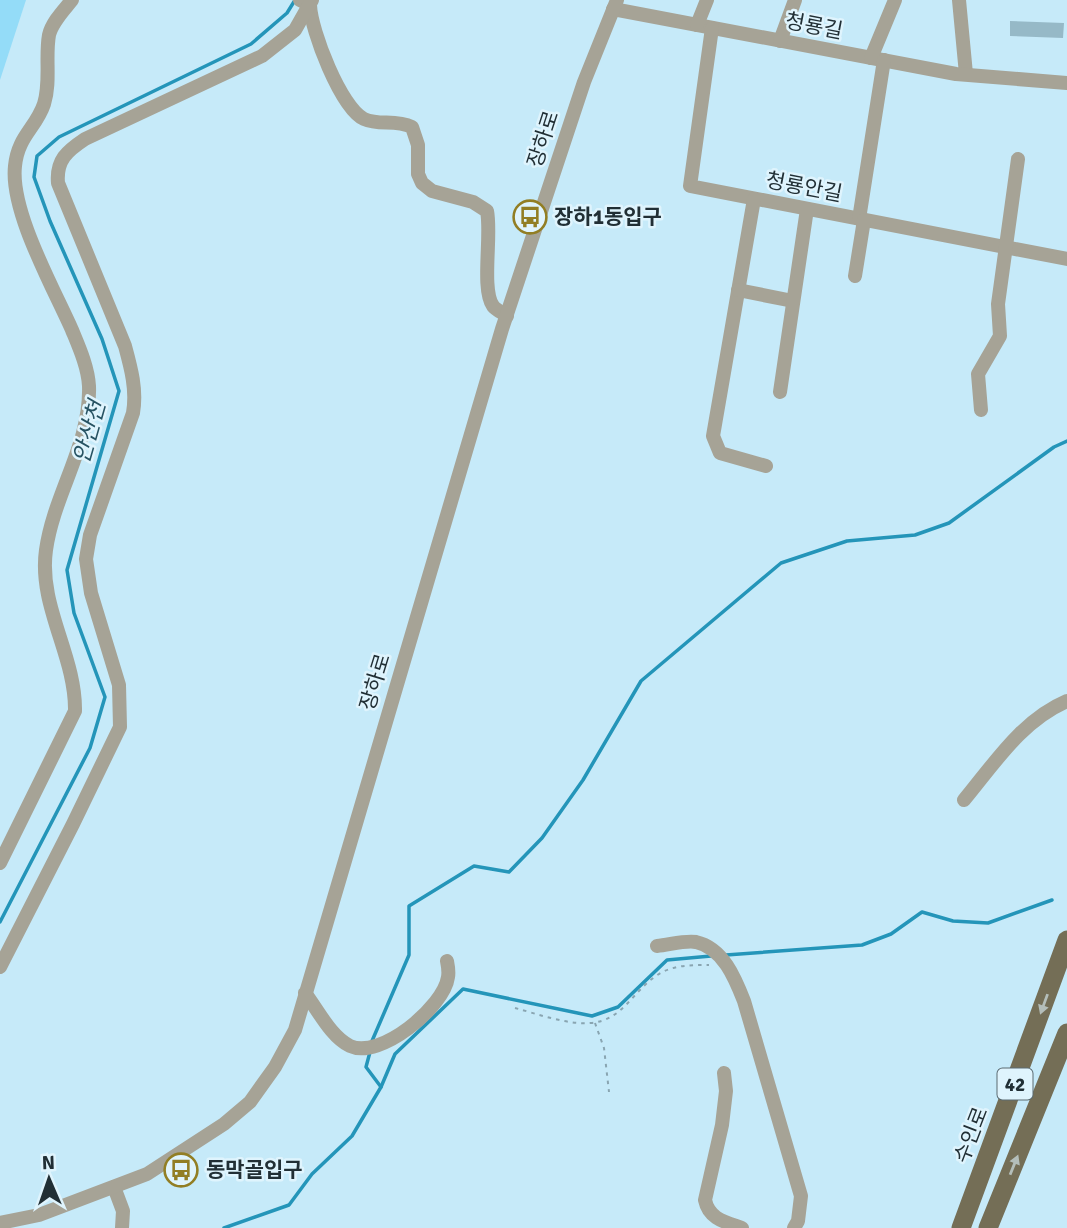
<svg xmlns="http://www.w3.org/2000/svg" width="1067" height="1228" font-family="Signika,'Noto Sans KR',sans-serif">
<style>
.green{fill:#94dcf8}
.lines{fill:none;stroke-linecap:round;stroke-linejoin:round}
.stream{stroke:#2495b9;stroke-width:3.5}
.building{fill:#96b9c7}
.path{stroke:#89a5b1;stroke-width:2;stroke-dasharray:3.5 5;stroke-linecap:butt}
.minor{stroke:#a6a396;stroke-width:14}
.major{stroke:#746e56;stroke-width:19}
.oneway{fill:#b4beba}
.labels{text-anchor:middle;stroke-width:5;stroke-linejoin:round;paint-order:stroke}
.shield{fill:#dff4fd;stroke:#5a6a71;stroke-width:2}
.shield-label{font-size:19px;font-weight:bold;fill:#212f35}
.street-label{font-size:21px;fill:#212f35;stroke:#dff4fd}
.poi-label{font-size:21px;font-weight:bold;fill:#212f35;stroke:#dff4fd;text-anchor:start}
.water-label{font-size:23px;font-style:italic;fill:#275363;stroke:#dff4fd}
</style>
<rect width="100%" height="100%" fill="#c6eaf9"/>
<!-- green -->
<path class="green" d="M 0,0 L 26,0 L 0,80 Z"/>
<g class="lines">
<!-- stream -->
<g class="stream">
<path d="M 0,922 L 90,748 L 105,697 L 74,613 L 67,570 L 119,391 L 102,339 L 50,221 L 34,177 L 37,156 L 59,137 L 251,44 L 287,13 L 295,0"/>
<path d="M 726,955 L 862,945 L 891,934 L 922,912 L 953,921 L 988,923 L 1052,900"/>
<path d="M 372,1041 L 409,955 L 409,906 L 474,866 L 509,872 L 542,838 L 583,780 L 641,681 L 781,563 L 847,541 L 915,535 L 949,523 L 1054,447 L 1067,441"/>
<path d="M 370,1052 L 366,1067 L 381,1087"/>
<path d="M 224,1228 L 289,1205 L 312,1174 L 352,1136 L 381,1087 L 395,1054 L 463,989 L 592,1016 L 618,1007 L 667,960 L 711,956"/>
</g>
</g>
<!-- building -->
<path class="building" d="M 1010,21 L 1064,23 L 1063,38 L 1010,36 Z"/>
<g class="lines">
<!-- path -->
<g class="path">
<path d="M 515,1008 C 538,1014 567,1025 591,1023 C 623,1020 632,992 656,976 C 671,965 690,965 709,965"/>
<path d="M 595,1023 L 604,1048 L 609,1092"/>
</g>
<!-- minor -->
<g class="minor">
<path d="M 300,0 L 310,5 C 311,31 341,108 364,119 C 379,126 395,119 412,127 L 418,145 L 418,174 L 422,183 L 432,191 L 473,202 L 487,211 C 492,235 481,289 493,306 C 496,310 503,313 507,316"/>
<path d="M 959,0 L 966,74"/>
<path d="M 613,9 L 956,74 L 1067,83"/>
<path d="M 697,25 L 707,0"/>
<path d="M 712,28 L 690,186 L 1067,259"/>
<path d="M 780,41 L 795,0"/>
<path d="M 871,58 L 895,0"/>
<path d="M 754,199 L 713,436 L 720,453 L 766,466"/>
<path d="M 859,219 L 884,60"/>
<path d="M 855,276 L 864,220"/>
<path d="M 738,290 L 793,301"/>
<path d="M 780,392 L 807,209"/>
<path d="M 981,410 L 978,374 L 1000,336 L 998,304 L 1018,159"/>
<path d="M 964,800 C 994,764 1022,720 1067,701"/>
<path d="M 0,863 L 75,711 C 76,656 38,606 46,550 C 54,493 91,444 89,386 C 88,367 79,347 72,330 C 53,287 10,211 15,166 C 18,136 36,128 44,104 C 51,82 45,57 49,35 C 52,22 64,10 72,0"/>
<path d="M 657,946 C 669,945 685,940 696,942 C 723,948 735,978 744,1001 L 801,1196 L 798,1221 L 794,1228"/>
<path d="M 0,967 L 73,824 L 120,727 L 119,685 L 91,593 L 86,559 L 90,535 L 133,413 C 137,390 131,368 125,346 L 58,183 C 56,160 67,151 85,139 L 262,56 L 295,30 L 312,0"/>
<path d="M 305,993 C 318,1010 331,1037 350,1046 C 380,1060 444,1007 448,977 C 449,972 448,966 447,961"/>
<path d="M 724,1073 L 726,1091 L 722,1125 L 705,1200 C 709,1219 725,1222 742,1228"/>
<path d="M 114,1187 L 123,1211 L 122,1228"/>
<path d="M 0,1223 L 39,1215 L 147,1174 L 224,1124 L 250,1102 L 275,1067 L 295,1030 L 502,329 L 584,82 L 617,0"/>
</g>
<!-- major -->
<g class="major">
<path d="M 961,1228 L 1067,940"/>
<path d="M 988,1228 L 1067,1033"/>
</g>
</g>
<!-- one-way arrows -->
<defs><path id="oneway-solid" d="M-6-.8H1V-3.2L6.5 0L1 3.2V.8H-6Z" transform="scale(1.75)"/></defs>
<g class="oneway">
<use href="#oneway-solid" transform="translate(1044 1004) rotate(110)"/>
<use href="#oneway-solid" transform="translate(1014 1165) rotate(-68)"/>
</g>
<!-- icons -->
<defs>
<symbol id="bus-ring" viewBox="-11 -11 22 22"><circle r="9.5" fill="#dff4fd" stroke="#927e24" stroke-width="1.5"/><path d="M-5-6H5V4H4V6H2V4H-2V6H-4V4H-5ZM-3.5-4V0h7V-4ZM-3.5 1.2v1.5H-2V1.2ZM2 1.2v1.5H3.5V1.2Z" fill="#927e24"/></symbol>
</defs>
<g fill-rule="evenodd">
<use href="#bus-ring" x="511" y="198" width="38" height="38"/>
<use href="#bus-ring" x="162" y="1151" width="38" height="38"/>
</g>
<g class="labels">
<!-- shield labels -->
<rect class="shield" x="997.5" y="1068.5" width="35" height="31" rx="5"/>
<g class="shield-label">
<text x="1015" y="1091">42</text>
</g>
<!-- street labels -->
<g class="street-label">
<text transform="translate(814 26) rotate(11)" y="7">청룡길</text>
<text transform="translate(543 139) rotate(-72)" y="7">장하로</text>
<text transform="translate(804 187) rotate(11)" y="7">청룡안길</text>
<text transform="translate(375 682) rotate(-73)" y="7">장하로</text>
<text transform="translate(971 1135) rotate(-69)" y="7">수인로</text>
</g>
<!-- poi labels -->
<g class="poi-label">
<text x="554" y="224">장하1동입구</text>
<text x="206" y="1177">동막골입구</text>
</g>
<!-- water labels -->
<g class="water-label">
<text transform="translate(89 432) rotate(-74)" y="8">안산천</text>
</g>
</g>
<!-- north arrow -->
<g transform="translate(49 1179) rotate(358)" stroke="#dff4fd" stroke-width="5" paint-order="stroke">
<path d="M0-5L12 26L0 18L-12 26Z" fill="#212f35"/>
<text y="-10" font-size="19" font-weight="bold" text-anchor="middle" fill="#212f35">N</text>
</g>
</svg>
